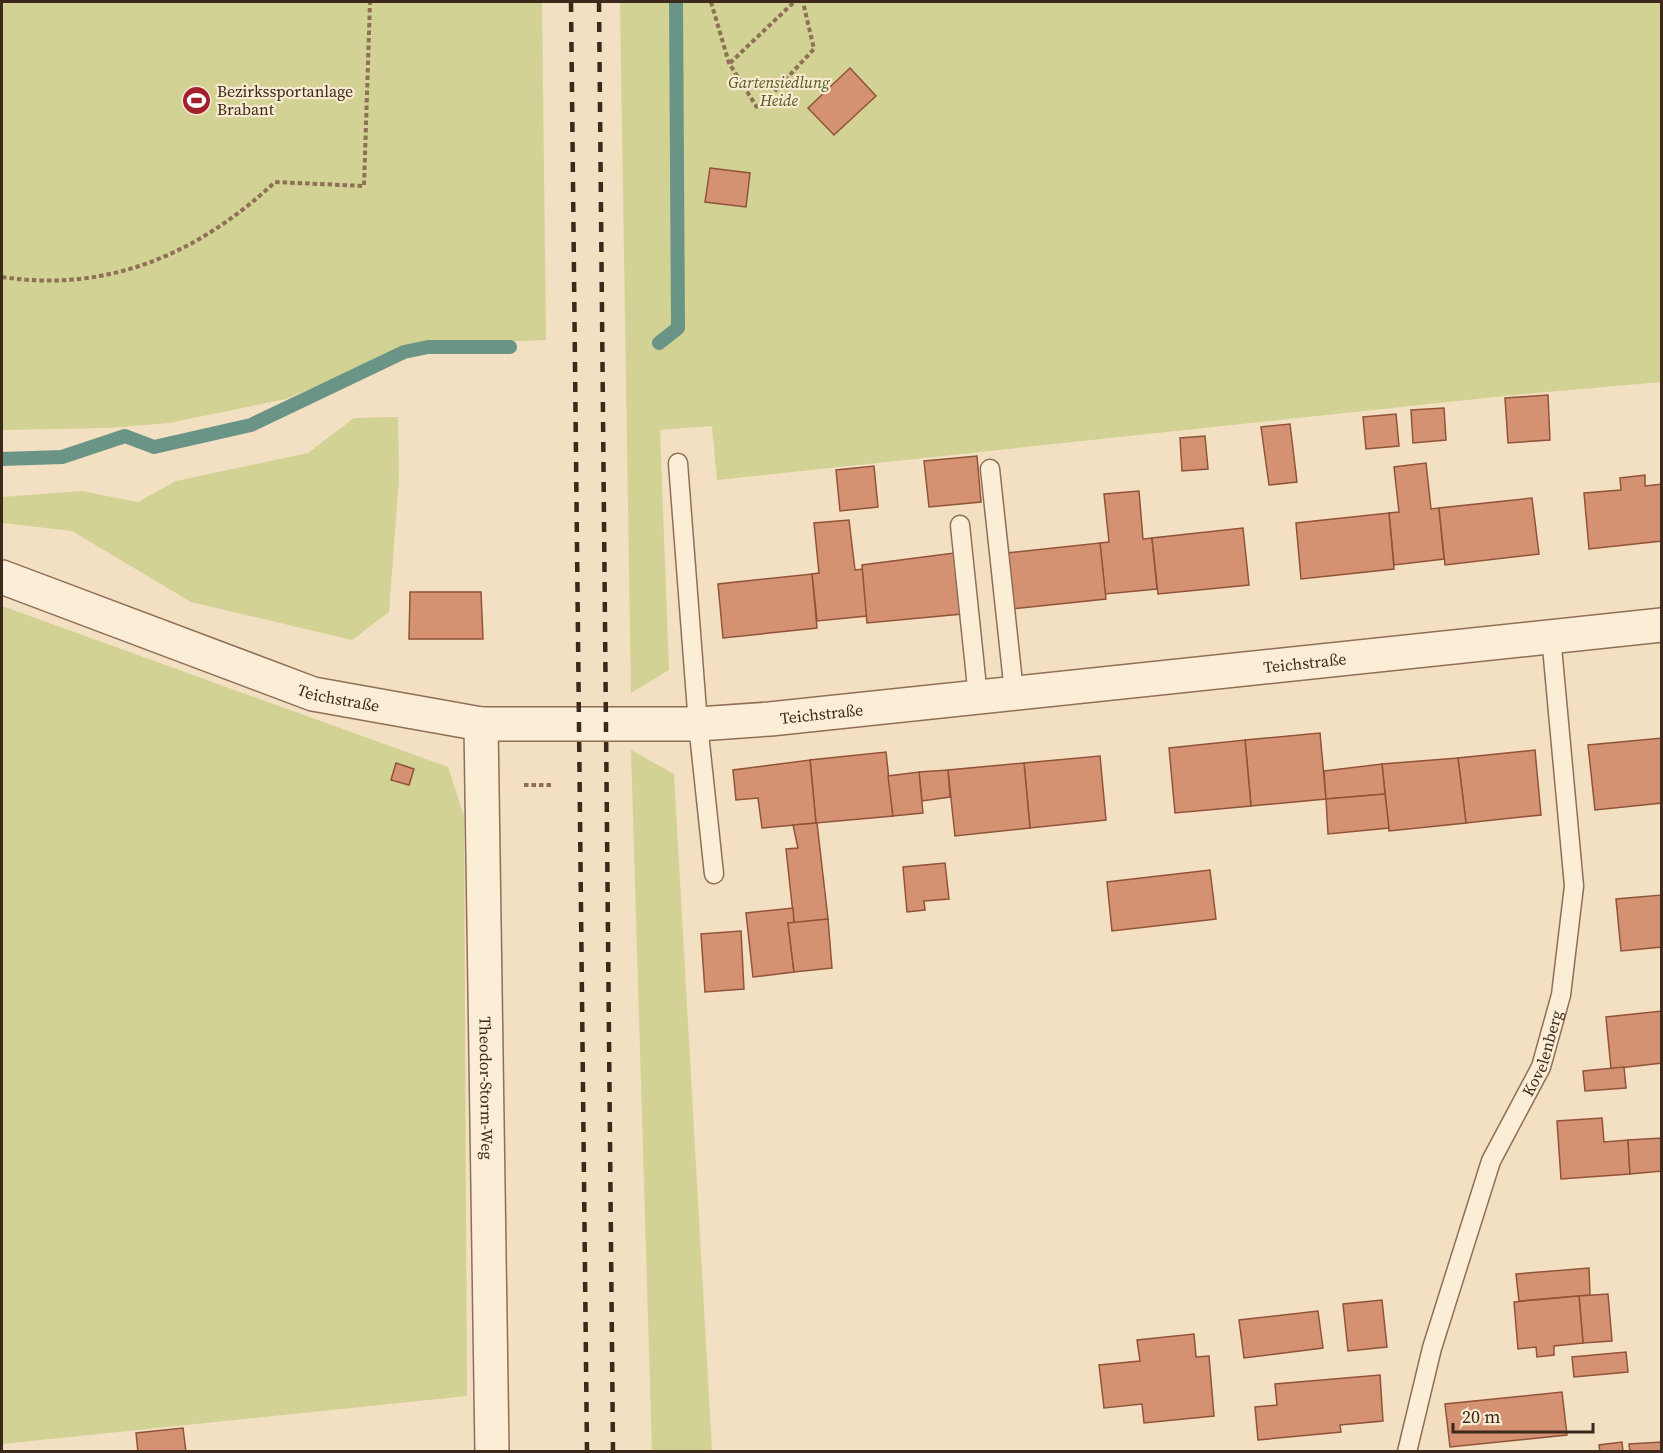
<svg xmlns="http://www.w3.org/2000/svg" width="1663" height="1453" font-family="'Source Serif 4',serif">
<style>
.green{fill:#d1d294}
.lines{fill:none;stroke-linecap:round;stroke-linejoin:round}
.stream{stroke:#6a9485;stroke-width:14}
.building{fill:#d59273;stroke:#915339;stroke-width:1.5}
.lane-casing{stroke:#8f6f56;stroke-width:21}
.street-casing{stroke:#8f6f56;stroke-width:36}
.path{stroke:#8f6f56;stroke-width:4;stroke-dasharray:4.5 3;stroke-linecap:butt}
.lane{stroke:#fcedd6;stroke-width:18}
.street{stroke:#fcedd6;stroke-width:33}
.rail{stroke:#3d291c;stroke-width:4.5;stroke-dasharray:10 10;stroke-linecap:butt}
.labels{text-anchor:middle;stroke-width:4.5;stroke-linejoin:round;paint-order:stroke}
.park-label{font-size:16px;font-style:italic;fill:#525b20;stroke:#f9ead2}
.poi-label{font-size:16px;fill:#3d291c;stroke:#f9ead2;text-anchor:start}
.street-label{font-size:16px;fill:#3d291c;stroke:#f9ead2}
</style>
<rect width="100%" height="100%" fill="#f3dfc1"/>
<!-- green -->
<g class="green">
<path d="M 2,2 L 542,2 L 546,340 L 411,345 L 286,399 L 169,423 L 108,428 L 2,430 Z"/>
<path d="M 620,2 L 1661,2 L 1661,382 L 1523,394 L 717,480 L 712,426 L 660,430 L 669,670 L 631,693 Z"/>
<path d="M 398,417 L 399,478 L 389,612 L 352,640 L 191,602 L 72,531 L 2,523 L 2,497 L 81,491 L 138,502 L 176,481 L 308,453 L 354,418 Z"/>
<path d="M 2,606 L 448,767 L 464,816 L 467,1396 L 2,1444 Z"/>
<path d="M 631,750 L 674,774 L 712,1451 L 652,1451 Z"/>
</g>
<g class="lines">
<!-- stream -->
<g class="stream">
<path d="M 659,343 L 678,328 L 676,2"/>
<path d="M 2,459 L 62,457 L 125,436 L 154,447 L 251,425 L 404,352 L 428,347 L 510,347"/>
</g>
</g>
<!-- building -->
<g class="building">
<path d="M 850,68 L 876,96 L 834,135 L 808,108 Z"/>
<path d="M 710,168 L 750,173 L 746,207 L 705,202 Z"/>
<path d="M 1548,395 L 1550,440 L 1508,443 L 1505,398 Z"/>
<path d="M 1444,408 L 1446,440 L 1413,443 L 1411,410 Z"/>
<path d="M 1396,414 L 1399,446 L 1366,449 L 1363,417 Z"/>
<path d="M 1290,424 L 1297,482 L 1269,485 L 1261,427 Z"/>
<path d="M 1205,436 L 1208,469 L 1182,471 L 1180,438 Z"/>
<path d="M 977,456 L 981,502 L 929,507 L 924,461 Z"/>
<path d="M 1426,463 L 1431,509 L 1439,508 L 1444,559 L 1394,565 L 1389,513 L 1399,512 L 1394,467 Z"/>
<path d="M 874,466 L 878,507 L 840,511 L 836,470 Z"/>
<path d="M 1645,475 L 1645,486 L 1662,484 L 1662,541 L 1589,549 L 1584,493 L 1621,490 L 1620,478 Z"/>
<path d="M 1139,491 L 1143,539 L 1152,538 L 1157,589 L 1105,594 L 1100,543 L 1109,542 L 1104,494 Z"/>
<path d="M 1532,498 L 1539,554 L 1445,565 L 1439,508 Z"/>
<path d="M 1389,513 L 1394,569 L 1301,579 L 1296,523 Z"/>
<path d="M 849,520 L 855,570 L 863,569 L 867,616 L 817,621 L 812,574 L 819,573 L 814,523 Z"/>
<path d="M 1243,528 L 1249,585 L 1158,594 L 1152,538 Z"/>
<path d="M 1100,543 L 1106,599 L 1012,609 L 1007,553 Z"/>
<path d="M 954,553 L 962,614 L 867,623 L 862,565 Z"/>
<path d="M 812,574 L 817,628 L 723,638 L 718,584 Z"/>
<path d="M 410,592 L 481,592 L 483,639 L 409,639 Z"/>
<path d="M 1320,733 L 1326,799 L 1251,806 L 1245,740 Z"/>
<path d="M 1662,738 L 1662,803 L 1595,810 L 1588,745 Z"/>
<path d="M 1245,740 L 1251,806 L 1175,813 L 1169,748 Z"/>
<path d="M 1535,750 L 1541,815 L 1466,823 L 1458,758 Z"/>
<path d="M 886,752 L 893,816 L 816,823 L 810,760 Z"/>
<path d="M 1100,756 L 1106,820 L 1030,828 L 1024,763 Z"/>
<path d="M 1458,758 L 1466,823 L 1389,831 L 1382,764 Z"/>
<path d="M 810,760 L 816,823 L 762,828 L 758,798 L 736,800 L 733,770 Z"/>
<path d="M 396,763 L 414,769 L 409,785 L 391,780 Z"/>
<path d="M 1024,763 L 1030,828 L 955,836 L 948,770 Z"/>
<path d="M 1382,764 L 1385,794 L 1326,799 L 1324,771 Z"/>
<path d="M 948,770 L 950,797 L 922,801 L 919,772 Z"/>
<path d="M 919,772 L 923,813 L 893,816 L 888,776 Z"/>
<path d="M 1385,794 L 1389,828 L 1328,834 L 1326,799 Z"/>
<path d="M 817,823 L 828,919 L 794,923 L 786,849 L 798,848 L 793,825 Z"/>
<path d="M 945,863 L 949,899 L 924,901 L 925,910 L 907,912 L 903,867 Z"/>
<path d="M 1210,870 L 1216,919 L 1112,931 L 1107,882 Z"/>
<path d="M 1662,895 L 1662,947 L 1621,951 L 1616,899 Z"/>
<path d="M 793,908 L 794,923 L 788,923 L 794,972 L 753,977 L 746,913 Z"/>
<path d="M 828,919 L 832,968 L 794,972 L 788,923 Z"/>
<path d="M 741,931 L 744,989 L 705,992 L 701,934 Z"/>
<path d="M 1662,1011 L 1662,1063 L 1611,1069 L 1606,1017 Z"/>
<path d="M 1624,1067 L 1626,1088 L 1585,1091 L 1583,1071 Z"/>
<path d="M 1602,1118 L 1604,1142 L 1628,1140 L 1630,1174 L 1561,1179 L 1557,1121 Z"/>
<path d="M 1662,1138 L 1662,1171 L 1630,1174 L 1628,1140 Z"/>
<path d="M 1589,1268 L 1590,1295 L 1519,1301 L 1516,1274 Z"/>
<path d="M 1608,1294 L 1612,1341 L 1583,1343 L 1579,1296 Z"/>
<path d="M 1579,1296 L 1583,1343 L 1554,1346 L 1554,1355 L 1537,1357 L 1536,1347 L 1518,1349 L 1514,1302 Z"/>
<path d="M 1382,1300 L 1387,1347 L 1348,1351 L 1343,1304 Z"/>
<path d="M 1318,1311 L 1323,1348 L 1244,1358 L 1239,1320 Z"/>
<path d="M 1194,1334 L 1196,1357 L 1209,1356 L 1214,1416 L 1144,1423 L 1142,1404 L 1104,1408 L 1099,1365 L 1140,1361 L 1137,1340 Z"/>
<path d="M 1626,1352 L 1628,1372 L 1574,1377 L 1572,1357 Z"/>
<path d="M 1380,1375 L 1383,1421 L 1340,1425 L 1341,1432 L 1258,1440 L 1255,1407 L 1277,1405 L 1275,1384 Z"/>
<path d="M 1562,1392 L 1567,1435 L 1450,1447 L 1445,1404 Z"/>
<path d="M 183,1428 L 186,1452 L 138,1452 L 136,1433 Z"/>
<path d="M 1622,1442 L 1623,1452 L 1600,1452 L 1599,1445 Z"/>
<path d="M 1662,1442 L 1662,1452 L 1630,1452 L 1629,1444 Z"/>
</g>
<g class="lines">
<defs>
<g id="lane">
<path d="M 678,463 L 698,724 L 714,874"/>
<path d="M 990,469 L 1014,692"/>
<path d="M 960,525 L 978,697"/>
<path id="s1" d="M 1407,1452 L 1432,1348 L 1491,1161 L 1541,1067 L 1561,995 L 1574,886 L 1551,636"/>
</g>
<g id="street">
<path id="s2" d="M 2,577 L 313,694 L 481,724 L 698,724 L 770,719 L 1662,625"/>
<path id="s3" d="M 481,724 L 492,1452"/>
</g>
</defs>
<!-- lane casing -->
<use href="#lane" class="lane-casing"/>
<!-- street casing -->
<use href="#street" class="street-casing"/>
<!-- path -->
<g class="path">
<path d="M 711,2 L 729,63 L 758,109 L 814,49 L 803,2"/>
<path d="M 730,63 L 794,2"/>
<path d="M 2,277 C 108,293 198,254 275,182 L 364,186 L 370,2"/>
<path d="M 524,785 L 553,785"/>
</g>
<!-- lane -->
<use href="#lane" class="lane"/>
<!-- street -->
<use href="#street" class="street"/>
<!-- rail -->
<g class="rail">
<path d="M 571,2 L 587,1452"/>
<path d="M 599,2 L 613,1452"/>
</g>
</g>
<!-- icons -->
<defs>
<symbol id="stadium-disc" viewBox="-11 -11 22 22"><circle r="9.5" fill="#a41f2e" stroke="#f9ead2"/><path d="M0-5a6.5 5 0 1 0 0 10a6.5 5 0 1 0 0-10ZM-3.5-1.8h7v3.6h-7Z" fill="#fff"/></symbol>
</defs>
<g fill-rule="evenodd">
<use href="#stadium-disc" x="180" y="84" width="33" height="33"/>
</g>
<g class="labels">
<!-- park labels -->
<g class="park-label">
<text x="779" y="88">Gartensiedlung<tspan x="779" dy="18">Heide</tspan></text>
</g>
<!-- poi labels -->
<g class="poi-label">
<text x="217" y="97">Bezirkssportanlage<tspan x="217" dy="18">Brabant</tspan></text>
</g>
<!-- street labels -->
<g class="street-label">
<text dy="6" stroke="none"><textPath href="#s2" startOffset="1330">Teichstraße</textPath></text>
<text dy="6" stroke="none"><textPath href="#s2" startOffset="358">Teichstraße</textPath></text>
<text dy="6" stroke="none"><textPath href="#s2" startOffset="844">Teichstraße</textPath></text>
<text dy="6" stroke="none"><textPath href="#s1" startOffset="423">Kovelenberg</textPath></text>
<text dy="6" stroke="none"><textPath href="#s3" startOffset="364">Theodor-Storm-Weg</textPath></text>
</g>
</g>
<!-- border -->
<rect width="1663" height="1453" fill="none" stroke="#3d291c" stroke-width="6"/>
<!-- scale -->
<path d="M1453 1423v9h140v-9" fill="none" stroke="#3d291c" stroke-width="3"/>
<text x="1462" y="1423" font-size="18" fill="#3d291c" stroke="#f9ead2" stroke-width="4.5" paint-order="stroke">20 m</text>
</svg>
